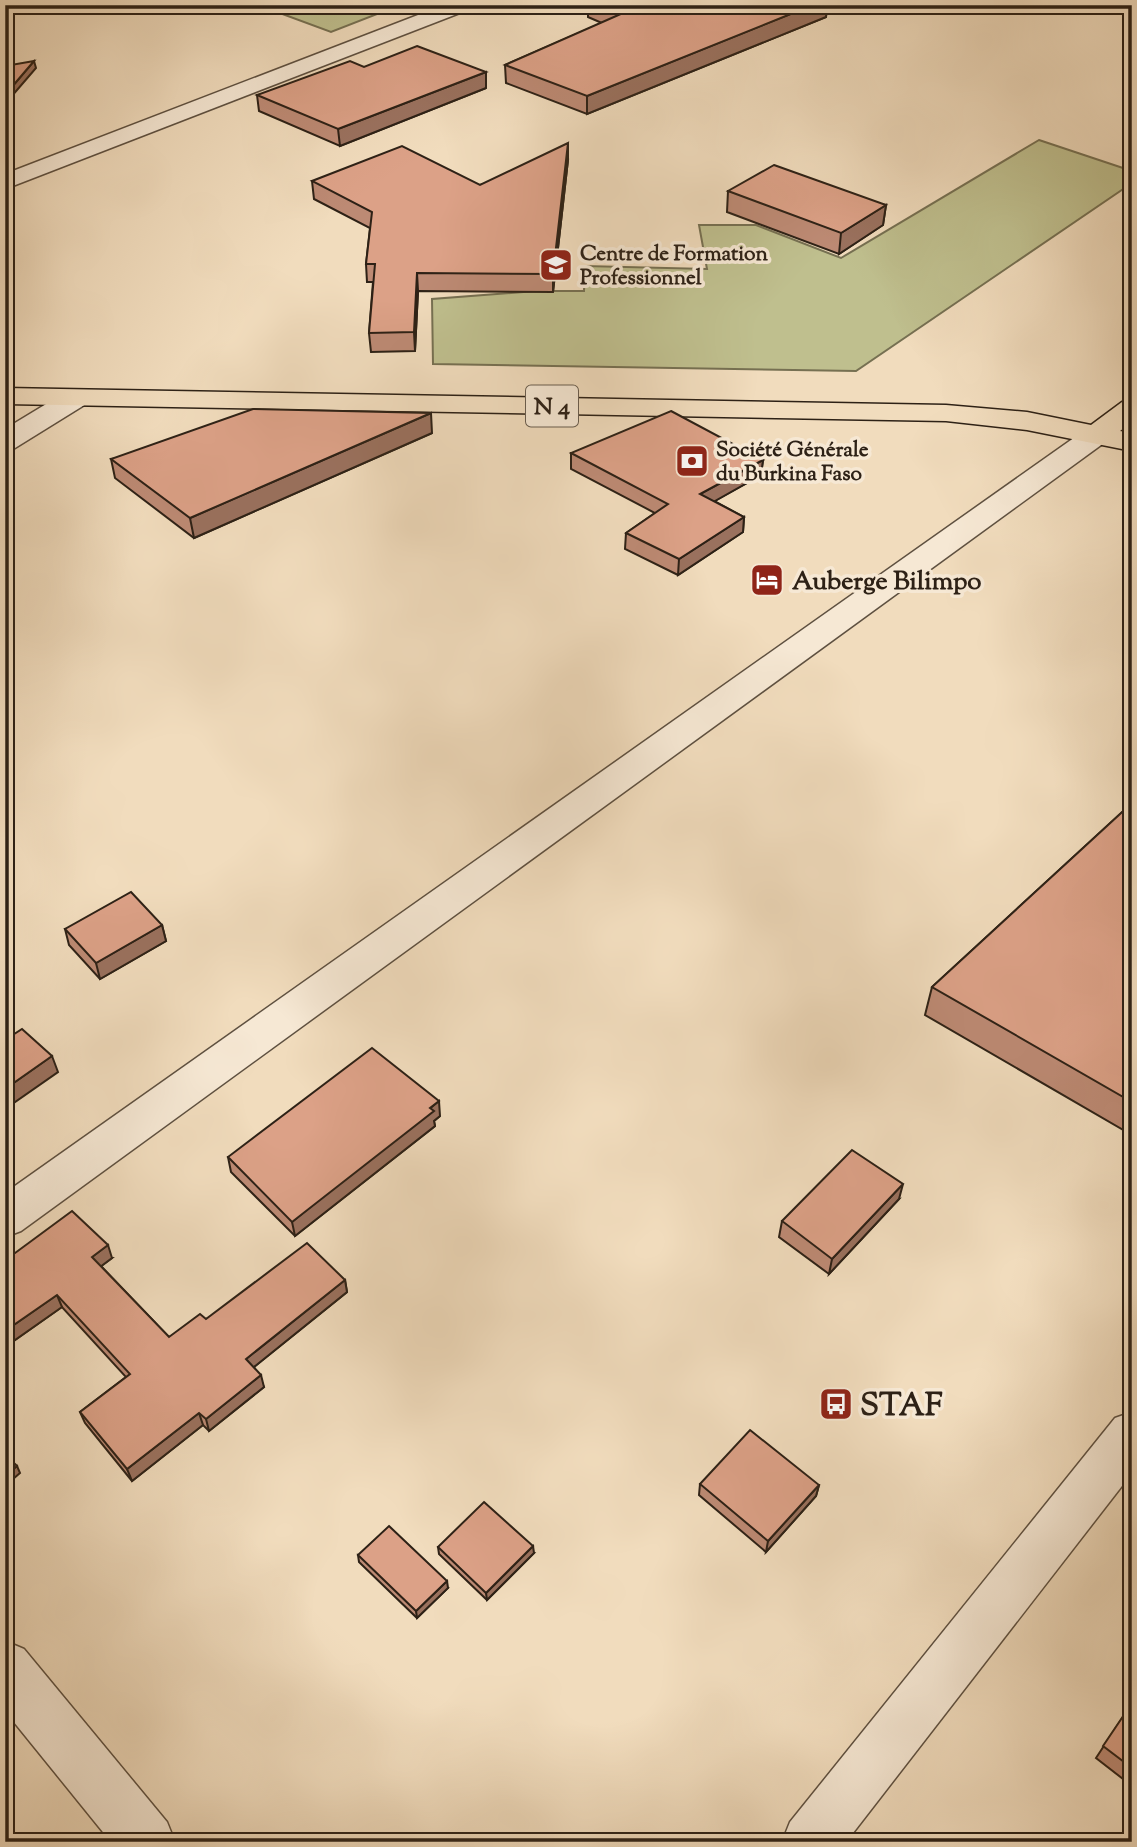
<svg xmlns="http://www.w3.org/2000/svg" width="1137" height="1847" font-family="'Sorts Mill Goudy',serif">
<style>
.green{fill:#bfbf8e;stroke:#767052;stroke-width:2}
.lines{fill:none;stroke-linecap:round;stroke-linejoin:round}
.minor-casing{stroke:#5e5040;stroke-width:3}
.trunk-casing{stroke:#2d2116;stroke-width:3}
.minor{fill:#f6e8d4;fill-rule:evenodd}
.trunk{fill:#f1dcbd;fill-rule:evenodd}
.wall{fill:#bd8a74;stroke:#2d2116;stroke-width:2}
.shaded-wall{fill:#9a715e;stroke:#2d2116;stroke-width:2}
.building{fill:#dca187;stroke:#2d2116;stroke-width:2}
.labels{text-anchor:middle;stroke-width:7;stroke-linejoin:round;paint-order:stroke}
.far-poi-label{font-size:21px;font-weight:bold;fill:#2d2116;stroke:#f6e8d4;text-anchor:start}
.shield{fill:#f6e8d4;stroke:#695d4f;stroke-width:2}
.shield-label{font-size:24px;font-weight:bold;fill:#2d2116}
.poi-label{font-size:26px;font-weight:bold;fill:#2d2116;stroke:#f6e8d4;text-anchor:start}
.near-poi-label{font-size:32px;font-weight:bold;fill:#2d2116;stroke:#f6e8d4;text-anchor:start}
</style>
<rect width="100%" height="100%" fill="#f1dcbd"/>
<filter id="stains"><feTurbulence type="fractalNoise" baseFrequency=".00286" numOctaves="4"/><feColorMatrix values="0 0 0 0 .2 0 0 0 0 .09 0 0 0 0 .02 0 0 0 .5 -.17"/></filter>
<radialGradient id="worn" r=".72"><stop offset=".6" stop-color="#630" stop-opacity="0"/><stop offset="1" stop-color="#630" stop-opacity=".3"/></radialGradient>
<!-- green -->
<g class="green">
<path d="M 258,5 L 380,5 L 390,9 L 331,32 Z"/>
<path d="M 1039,140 L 1132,171 L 1132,183 L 856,371 L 433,364 L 432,299 L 536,291 L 584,291 L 585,266 L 707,269 L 699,225 L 756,225 L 841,258 Z"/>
</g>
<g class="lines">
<defs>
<g id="minor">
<path d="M 444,5 L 473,5 L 470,9 L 5,189 L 5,174 Z"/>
<path d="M 76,390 L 86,392 L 90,398 L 86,404 L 15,448 L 5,451 L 5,429 L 66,392 Z"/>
<path d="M 1098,425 L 1108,428 L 1112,434 L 1108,440 L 21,1231 L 5,1237 L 5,1193 L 1088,428 Z"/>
<path d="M 1132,1412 L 1132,1473 L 846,1842 L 782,1842 L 790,1822 L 1115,1418 Z"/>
<path d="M 5,1641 L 24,1649 L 167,1822 L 175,1842 L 111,1842 L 5,1711 Z"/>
</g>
<path id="trunk" d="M 5,388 L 946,405 L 1027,412 L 1091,425 L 1122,402 L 1132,400 L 1132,422 L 1120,431 L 1132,433 L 1132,451 L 1027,430 L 946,421 L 5,404 Z"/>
</defs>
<!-- minor casing -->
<use href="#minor" class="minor-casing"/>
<!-- trunk casing -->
<use href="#trunk" class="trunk-casing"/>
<!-- minor -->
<use href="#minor" class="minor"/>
<!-- trunk -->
<use href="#trunk" class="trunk"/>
</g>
<!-- wall -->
<g class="wall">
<path d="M 588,5 L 827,5 L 826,17 L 587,114 L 506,83 L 505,65 L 602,23 L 588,17 Z"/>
<path d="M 486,88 L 340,146 L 259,111 L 257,95 Z"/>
<path d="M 568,160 L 553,292 L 418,291 L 415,351 L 371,352 L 369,333 L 373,282 L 367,282 L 366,264 L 370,228 L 314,199 L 312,181 L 480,185 Z"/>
<path d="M 728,191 L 886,205 L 883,225 L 839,254 L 727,212 Z"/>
<path d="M 432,433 L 194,538 L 115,478 L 111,459 Z"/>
<path d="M 571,453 L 763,460 L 761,475 L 714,501 L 744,517 L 743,532 L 678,575 L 625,549 L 626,533 L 655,513 L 571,469 Z"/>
<path d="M 1132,803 L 1132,1135 L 925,1015 L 932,987 Z"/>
<path d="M 162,925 L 166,941 L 100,979 L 69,945 L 65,929 Z"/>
<path d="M 440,1116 L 434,1121 L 435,1126 L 295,1236 L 231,1172 L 228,1157 Z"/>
<path d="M 899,1199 L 829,1274 L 779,1237 L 782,1221 Z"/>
<path d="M 5,1250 L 11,1256 L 112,1258 L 101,1266 L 169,1337 L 206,1319 L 345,1280 L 347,1292 L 254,1367 L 264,1387 L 209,1431 L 203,1425 L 132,1481 L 85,1423 L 80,1412 L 126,1377 L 62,1307 L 5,1347 Z"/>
<path d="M 700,1484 L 819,1485 L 816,1496 L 766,1552 L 699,1495 Z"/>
<path d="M 438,1547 L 534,1553 L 487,1600 L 439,1554 Z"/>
<path d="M 358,1555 L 448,1588 L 417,1618 L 359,1562 Z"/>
<path d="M 1132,1703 L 1132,1786 L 1096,1758 Z"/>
</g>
<!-- shaded-wall -->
<g class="shaded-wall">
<path d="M 813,5 L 827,5 L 826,17 L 587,114 L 587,96 Z"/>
<path d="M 34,61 L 36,68 L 5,104 L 5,95 Z"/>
<path d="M 486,72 L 486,88 L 340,146 L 338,129 Z"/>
<path d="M 568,143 L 568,160 L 553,292 L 553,274 Z"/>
<path d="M 886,205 L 883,225 L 839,254 L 841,233 Z"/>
<path d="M 417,273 L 418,291 L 415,351 L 414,332 Z"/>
<path d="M 431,413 L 432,433 L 194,538 L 190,518 Z"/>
<path d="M 763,460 L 761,475 L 699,510 L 700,494 Z"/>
<path d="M 744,517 L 743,532 L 678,575 L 679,559 Z"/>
<path d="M 162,925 L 166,941 L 100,979 L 96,963 Z"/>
<path d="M 52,1056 L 58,1072 L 5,1109 L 5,1089 Z"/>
<path d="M 439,1101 L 440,1116 L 434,1121 L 435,1126 L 295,1236 L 292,1222 Z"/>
<path d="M 903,1184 L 899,1199 L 829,1274 L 832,1259 Z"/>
<path d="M 108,1245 L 112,1258 L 96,1270 L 92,1257 Z"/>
<path d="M 345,1280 L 347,1292 L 249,1371 L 246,1359 Z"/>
<path d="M 57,1295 L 62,1307 L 5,1347 L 5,1331 Z"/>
<path d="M 261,1375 L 264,1387 L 209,1431 L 206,1419 Z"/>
<path d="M 199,1413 L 203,1425 L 132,1481 L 127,1469 Z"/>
<path d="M 17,1466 L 20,1473 L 5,1486 L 5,1476 Z"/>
<path d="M 819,1485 L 816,1496 L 766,1552 L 768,1541 Z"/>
<path d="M 533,1546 L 534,1553 L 487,1600 L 486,1593 Z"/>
<path d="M 447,1581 L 448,1588 L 417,1618 L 416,1611 Z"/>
</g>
<!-- building -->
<g class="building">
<path d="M 602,5 L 813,5 L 587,96 L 505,65 L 623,13 Z"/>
<path d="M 417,46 L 486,72 L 338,129 L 257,95 L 350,61 L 364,67 Z"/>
<path d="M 34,61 L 5,95 L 5,66 Z"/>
<path d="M 568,143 L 553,274 L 417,273 L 414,332 L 369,333 L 375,264 L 366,264 L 372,212 L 312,181 L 402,146 L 480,185 Z"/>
<path d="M 774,165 L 886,205 L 841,233 L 728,191 Z"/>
<path d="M 253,409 L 431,413 L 190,518 L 111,459 Z"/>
<path d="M 671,411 L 763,460 L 700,494 L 744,517 L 679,559 L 626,533 L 668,504 L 571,453 Z"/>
<path d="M 1132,803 L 1132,1102 L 932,987 Z"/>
<path d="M 131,892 L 162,925 L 96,963 L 65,929 Z"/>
<path d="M 22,1029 L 52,1056 L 5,1089 L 5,1040 Z"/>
<path d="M 372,1048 L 439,1101 L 430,1108 L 434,1111 L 292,1222 L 228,1157 Z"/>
<path d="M 852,1150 L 903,1184 L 832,1259 L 782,1221 Z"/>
<path d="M 72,1211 L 108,1245 L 92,1257 L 169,1337 L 200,1314 L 206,1319 L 307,1243 L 345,1280 L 246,1359 L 261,1375 L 206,1419 L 199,1413 L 127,1469 L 80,1412 L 130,1374 L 57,1295 L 5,1331 L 5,1250 L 11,1256 Z"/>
<path d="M 750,1430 L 819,1485 L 768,1541 L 700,1484 Z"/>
<path d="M 5,1454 L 17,1466 L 5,1476 Z"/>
<path d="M 484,1502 L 533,1546 L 486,1593 L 438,1547 Z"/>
<path d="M 389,1526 L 447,1581 L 416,1611 L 358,1555 Z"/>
<path d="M 1132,1703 L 1132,1768 L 1103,1746 Z"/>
</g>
<!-- icons -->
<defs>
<symbol id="school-square" viewBox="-11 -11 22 22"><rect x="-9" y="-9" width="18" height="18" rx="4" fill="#8f2418" stroke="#f6e8d4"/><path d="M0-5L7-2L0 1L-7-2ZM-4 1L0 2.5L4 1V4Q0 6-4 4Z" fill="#fff"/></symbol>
<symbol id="bank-square" viewBox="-11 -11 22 22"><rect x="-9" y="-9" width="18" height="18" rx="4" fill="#8f2418" stroke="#f6e8d4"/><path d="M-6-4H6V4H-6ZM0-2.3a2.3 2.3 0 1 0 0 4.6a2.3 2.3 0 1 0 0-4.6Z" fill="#fff"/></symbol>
<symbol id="hotel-square" viewBox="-11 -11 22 22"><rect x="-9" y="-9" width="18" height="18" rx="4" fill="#8f2418" stroke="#f6e8d4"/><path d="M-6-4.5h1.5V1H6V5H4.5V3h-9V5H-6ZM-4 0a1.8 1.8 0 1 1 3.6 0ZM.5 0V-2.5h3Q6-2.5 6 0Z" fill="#fff"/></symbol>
<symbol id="bus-square" viewBox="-11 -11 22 22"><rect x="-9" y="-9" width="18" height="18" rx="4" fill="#8f2418" stroke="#f6e8d4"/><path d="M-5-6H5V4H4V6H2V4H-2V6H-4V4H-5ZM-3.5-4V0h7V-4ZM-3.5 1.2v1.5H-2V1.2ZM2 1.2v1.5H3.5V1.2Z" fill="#fff"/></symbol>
</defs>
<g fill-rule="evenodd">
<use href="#school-square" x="537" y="246" width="38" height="38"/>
<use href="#bank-square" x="673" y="442" width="38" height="38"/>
<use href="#hotel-square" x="748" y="561" width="38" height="38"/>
<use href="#bus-square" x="817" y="1385" width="38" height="38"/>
</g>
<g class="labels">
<!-- far-poi labels -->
<g class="far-poi-label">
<text x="580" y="260">Centre de Formation<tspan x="580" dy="24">Professionnel</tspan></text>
<text x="716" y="456">Société Générale<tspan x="716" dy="24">du Burkina Faso</tspan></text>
</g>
<!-- shield labels -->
<rect class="shield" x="526" y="385.5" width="52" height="41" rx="5"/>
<g class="shield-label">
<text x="552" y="414">N 4</text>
</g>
<!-- poi labels -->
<g class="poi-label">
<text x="792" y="589">Auberge Bilimpo</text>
</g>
<!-- near-poi labels -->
<g class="near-poi-label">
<text x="860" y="1415">STAF</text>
</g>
</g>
<!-- margin -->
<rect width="1137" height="1847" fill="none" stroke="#f1dcbd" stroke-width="28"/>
<rect x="7" y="7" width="1123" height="1833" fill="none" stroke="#2d2116" stroke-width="3.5"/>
<rect x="14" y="14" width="1109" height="1819" fill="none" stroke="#2d2116" stroke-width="2"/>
<rect width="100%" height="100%" filter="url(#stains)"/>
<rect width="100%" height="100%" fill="url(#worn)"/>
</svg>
